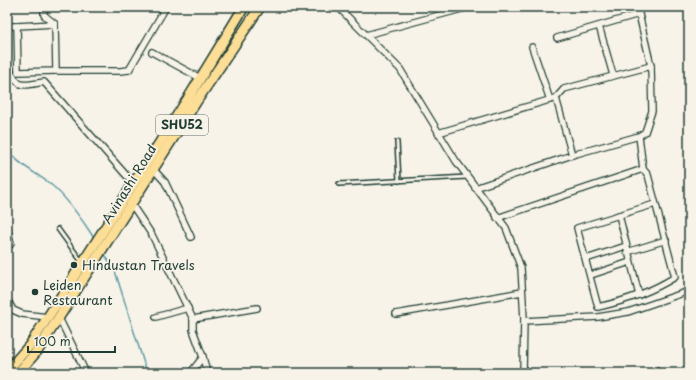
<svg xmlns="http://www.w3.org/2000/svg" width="696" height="380" font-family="'Playpen Sans',sans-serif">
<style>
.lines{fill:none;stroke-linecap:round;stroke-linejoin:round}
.stream{stroke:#619ba3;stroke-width:1.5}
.lane-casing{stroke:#1f3d34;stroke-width:6}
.street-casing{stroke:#1f3d34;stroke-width:8}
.primary-casing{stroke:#1f3d34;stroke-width:12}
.lane{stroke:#f7f3e8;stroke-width:3}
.street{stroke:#f7f3e8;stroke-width:5.5}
.primary{stroke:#fcde96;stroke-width:9}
.poi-dot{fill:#1f3d34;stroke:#f7f3e8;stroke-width:1.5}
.labels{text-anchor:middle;stroke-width:3.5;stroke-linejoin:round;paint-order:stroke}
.shield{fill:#f7f3e8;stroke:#60746a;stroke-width:1}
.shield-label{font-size:12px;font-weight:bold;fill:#1f3d34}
.street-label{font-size:13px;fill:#1f3d34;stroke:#f7f3e8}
.poi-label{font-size:13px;fill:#1f3d34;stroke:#f7f3e8;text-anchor:start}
</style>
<rect width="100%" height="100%" fill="#f7f3e8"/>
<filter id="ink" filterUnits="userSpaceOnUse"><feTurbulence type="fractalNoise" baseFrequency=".025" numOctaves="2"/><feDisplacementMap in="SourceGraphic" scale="8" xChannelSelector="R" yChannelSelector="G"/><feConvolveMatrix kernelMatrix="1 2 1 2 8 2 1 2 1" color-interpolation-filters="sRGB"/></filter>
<g filter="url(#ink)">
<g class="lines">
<!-- stream -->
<g class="stream">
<path d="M 7,150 C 18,164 34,172 49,183 C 64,194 84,222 94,238"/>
<path d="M 104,253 L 115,271 L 147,373"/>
</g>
<defs>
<g id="lane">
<path d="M 397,142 L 399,181"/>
<path d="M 339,184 L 467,177"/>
<path d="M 58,229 L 82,262"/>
<path d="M 656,369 L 657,373"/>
</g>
<g id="street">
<path d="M 338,7 L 400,69 L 456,161 L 506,228 L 521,268 L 524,319 L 523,373"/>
<path d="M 7,21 L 8,26 L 17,26 L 18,72 L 56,71 L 55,24 L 44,15 L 44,7"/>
<path d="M 17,26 L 55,24"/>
<path d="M 599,26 L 613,75"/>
<path d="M 366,35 L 469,7"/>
<path d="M 557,38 L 639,14 L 651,66 L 652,111 L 645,132 L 639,136 L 572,155"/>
<path d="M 532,47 L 550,100"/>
<path d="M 152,52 L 200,78"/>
<path d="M 7,67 C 20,89 20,86 44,82 L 133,183"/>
<path d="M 56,71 L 120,71 L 129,70 L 166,7"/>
<path d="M 438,133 L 556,98 L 564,89 L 651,66"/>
<path d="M 639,136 L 643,169 L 648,175 L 675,277 C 651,292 625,301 598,307 L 577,228 L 655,204"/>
<path d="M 154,170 L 165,182 L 191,237"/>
<path d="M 475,188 L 572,155 L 556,98"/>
<path d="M 132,205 L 152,235 L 193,319 L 193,330 L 203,357 L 192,371"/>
<path d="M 619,215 L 639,295"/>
<path d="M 497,218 L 643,169"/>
<path d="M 7,227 L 11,244 L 7,247"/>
<path d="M 627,252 L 666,240"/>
<path d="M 586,259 L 626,246"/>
<path d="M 591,275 L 630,262"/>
<path d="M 7,299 L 13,310 L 22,314 L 48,317"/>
<path d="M 396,314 L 522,292"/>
<path d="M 156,317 L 188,308"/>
<path d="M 59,318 L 86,373"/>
<path d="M 193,319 L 257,308"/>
<path d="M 524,321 L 598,317 L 628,312 L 689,291"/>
<path d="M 203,357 L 207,373"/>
</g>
<g id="primary">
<path d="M 7,371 L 30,345 L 189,97 L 244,7"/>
<path d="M 18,373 L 38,350 L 196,102 L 260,7"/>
</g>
</defs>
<!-- lane casing -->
<use href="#lane" class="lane-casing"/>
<!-- street casing -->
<use href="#street" class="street-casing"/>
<!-- primary casing -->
<use href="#primary" class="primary-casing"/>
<!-- lane -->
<use href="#lane" class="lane"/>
<!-- street -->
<use href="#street" class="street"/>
<!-- primary -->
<use href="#primary" class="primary"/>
</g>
</g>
<!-- markers -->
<g class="poi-dot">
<circle cx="74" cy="265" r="4"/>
<circle cx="35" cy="292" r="4"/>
</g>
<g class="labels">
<!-- shield labels -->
<rect class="shield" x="156" y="115" width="52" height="20" rx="3"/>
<g class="shield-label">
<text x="182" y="129">SHU52</text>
</g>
<!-- street labels -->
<g class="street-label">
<text transform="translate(129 184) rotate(-58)" y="5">Avinashi Road</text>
</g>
<!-- poi labels -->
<g class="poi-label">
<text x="82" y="270">Hindustan Travels</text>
<text x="43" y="290">Leiden<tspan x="43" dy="15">Restaurant</tspan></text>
</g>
</g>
<!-- margin -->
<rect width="696" height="380" fill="none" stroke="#f7f3e8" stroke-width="24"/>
<rect x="12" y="12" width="672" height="356" fill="none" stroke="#1f3d34" stroke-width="1.5" filter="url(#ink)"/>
<!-- scale -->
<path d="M28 346v6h87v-6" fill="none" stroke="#1f3d34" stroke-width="2"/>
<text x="34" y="346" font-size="12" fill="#1f3d34" stroke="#f7f3e8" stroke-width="3" paint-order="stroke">100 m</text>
</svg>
